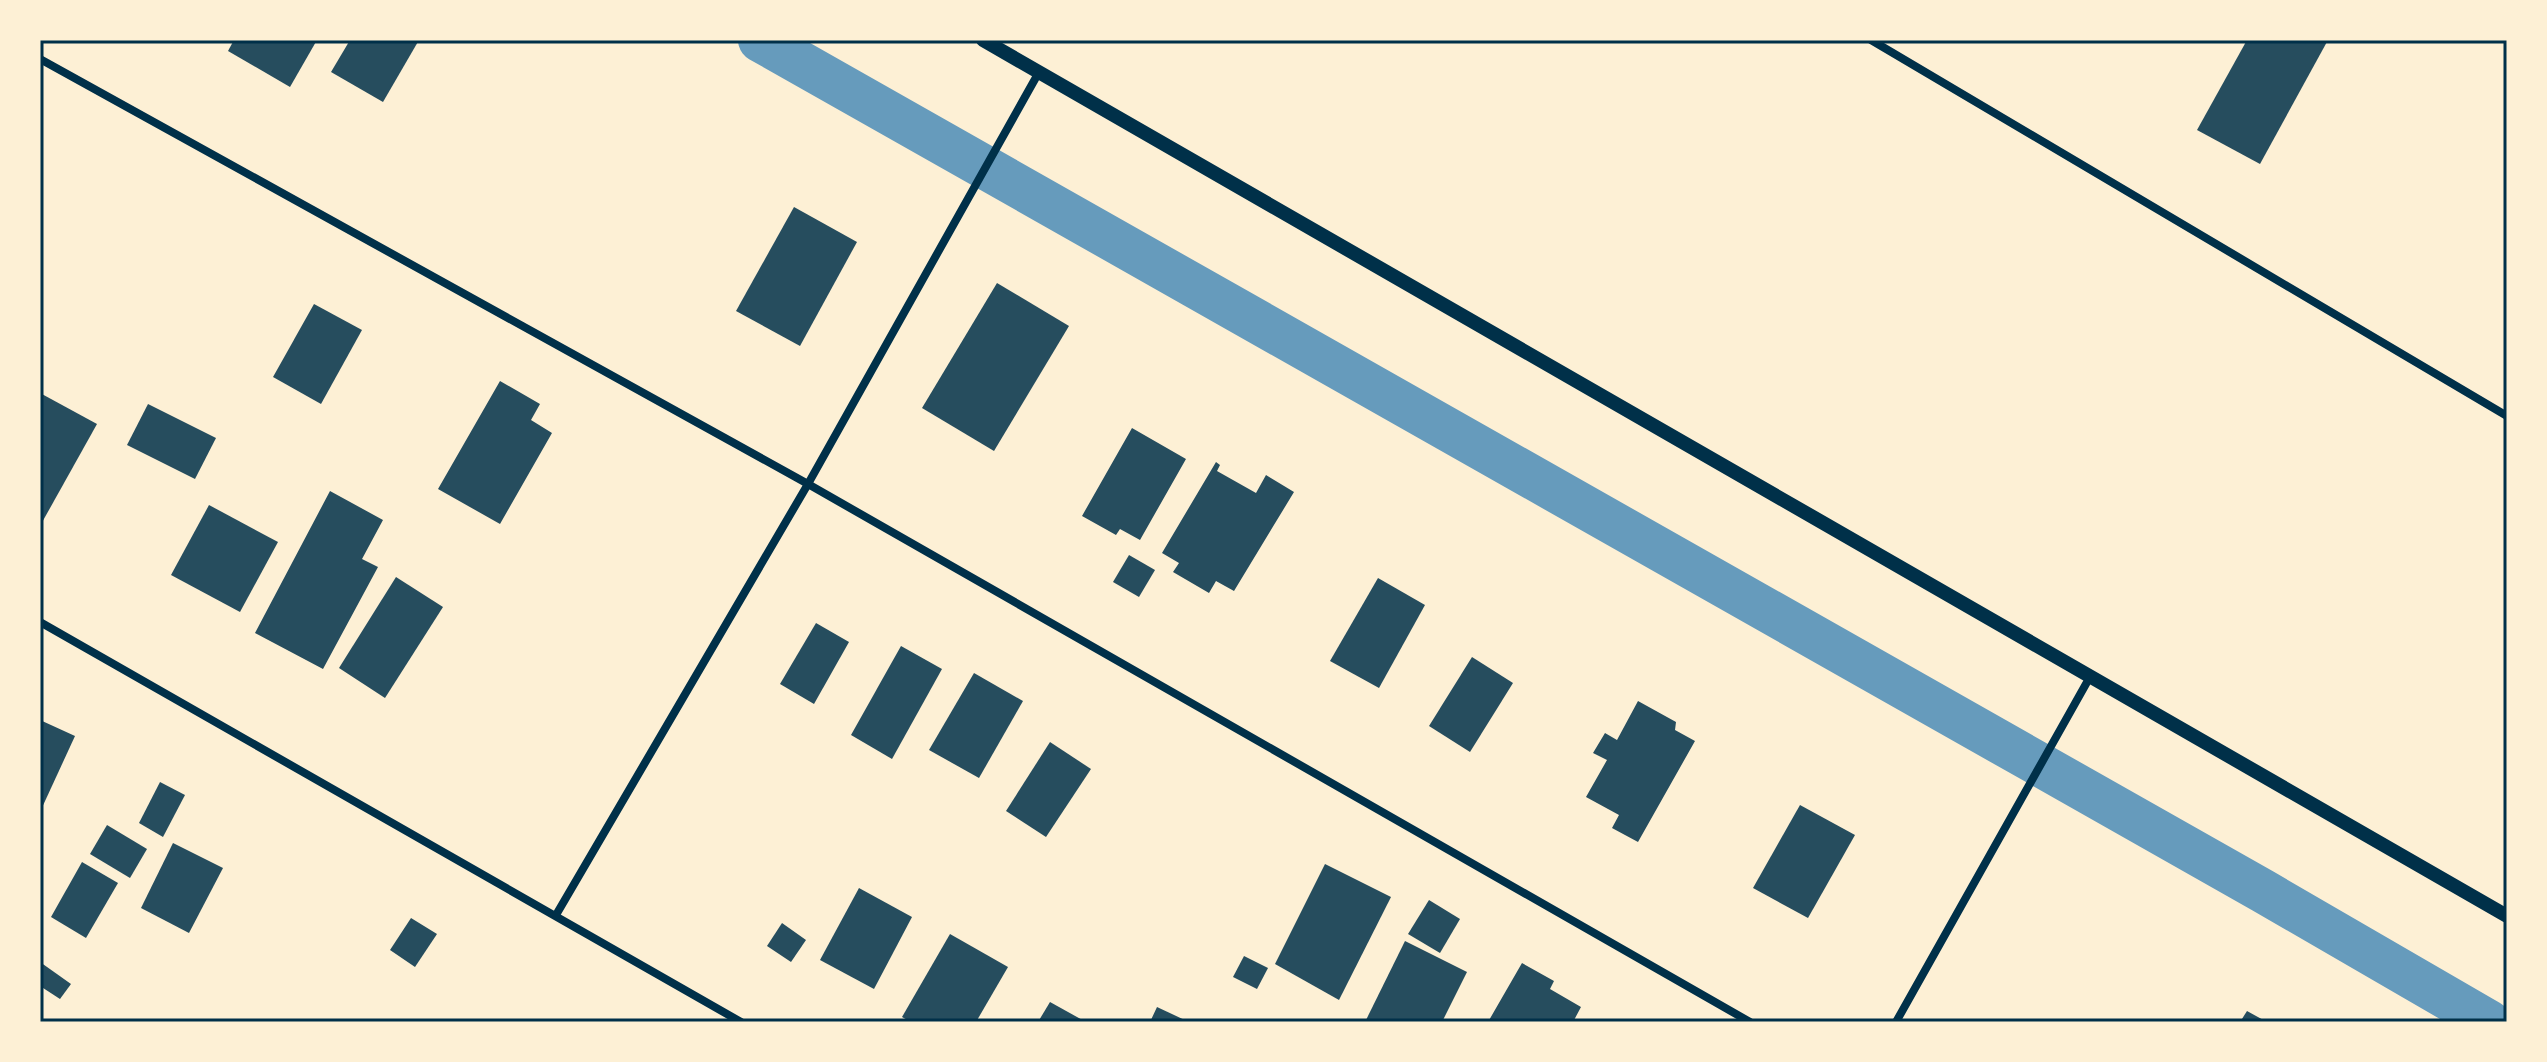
<svg xmlns="http://www.w3.org/2000/svg" width="2547" height="1062" font-family="'Crimson Pro',serif">
<style>
.lines{fill:none;stroke-linecap:round;stroke-linejoin:round}
.canal{stroke:#669bbc;stroke-width:44}
.building{fill:#264d5e}
.minor{stroke:#003049;stroke-width:8}
.tertiary{stroke:#003049;stroke-width:14}
.neatline{fill:none;stroke:#003049;stroke-width:3}
</style>
<rect width="100%" height="100%" fill="#fdf0d5"/>
<g class="lines">
<!-- canal -->
<path class="canal" d="M 760,40 L 2263,891 L 2489,1022"/>
</g>
<!-- building -->
<g class="building">
<path d="M 234,40 L 317,40 L 290,87 L 228,51 Z"/>
<path d="M 350,40 L 419,40 L 383,102 L 331,72 Z"/>
<path d="M 2247,40 L 2328,40 L 2260,164 L 2197,130 Z"/>
<path d="M 794,207 L 857,242 L 800,346 L 736,311 Z"/>
<path d="M 997,283 L 1069,326 L 994,451 L 922,408 Z"/>
<path d="M 314,304 L 362,330 L 321,404 L 273,377 Z"/>
<path d="M 500,381 L 540,404 L 531,420 L 552,433 L 500,524 L 438,489 Z"/>
<path d="M 40,393 L 97,424 L 40,526 Z"/>
<path d="M 148,404 L 216,438 L 195,479 L 127,445 Z"/>
<path d="M 1132,428 L 1186,459 L 1140,540 L 1120,529 L 1116,535 L 1082,516 Z"/>
<path d="M 1216,462 L 1220,465 L 1217,471 L 1256,493 L 1266,475 L 1294,492 L 1234,591 L 1216,581 L 1209,593 L 1173,572 L 1179,563 L 1162,553 Z"/>
<path d="M 330,491 L 383,520 L 362,559 L 378,567 L 323,669 L 255,633 Z"/>
<path d="M 209,505 L 278,542 L 240,612 L 171,575 Z"/>
<path d="M 1129,555 L 1155,570 L 1139,597 L 1113,582 Z"/>
<path d="M 396,577 L 443,607 L 385,698 L 339,668 Z"/>
<path d="M 1378,578 L 1425,605 L 1379,688 L 1330,661 Z"/>
<path d="M 816,623 L 849,642 L 814,704 L 780,684 Z"/>
<path d="M 901,646 L 942,669 L 892,759 L 851,735 Z"/>
<path d="M 1472,657 L 1513,683 L 1470,752 L 1429,726 Z"/>
<path d="M 974,673 L 1023,701 L 979,778 L 929,750 Z"/>
<path d="M 1638,701 L 1676,722 L 1675,730 L 1695,741 L 1638,842 L 1612,828 L 1619,815 L 1586,797 L 1607,760 L 1593,753 L 1605,733 L 1617,740 Z"/>
<path d="M 40,720 L 75,736 L 40,812 Z"/>
<path d="M 1050,742 L 1091,769 L 1046,837 L 1006,811 Z"/>
<path d="M 160,782 L 185,795 L 163,837 L 139,823 Z"/>
<path d="M 1800,805 L 1855,835 L 1808,918 L 1753,888 Z"/>
<path d="M 107,825 L 147,849 L 130,878 L 90,854 Z"/>
<path d="M 173,843 L 223,868 L 189,933 L 141,908 Z"/>
<path d="M 82,862 L 118,883 L 86,938 L 51,917 Z"/>
<path d="M 1325,864 L 1391,897 L 1339,1000 L 1275,964 Z"/>
<path d="M 859,888 L 912,917 L 874,989 L 820,960 Z"/>
<path d="M 1429,900 L 1460,919 L 1440,953 L 1408,934 Z"/>
<path d="M 411,918 L 437,934 L 415,967 L 390,950 Z"/>
<path d="M 782,923 L 806,940 L 791,962 L 767,946 Z"/>
<path d="M 950,934 L 1008,967 L 976,1022 L 911,1022 L 902,1017 Z"/>
<path d="M 1405,941 L 1467,972 L 1442,1022 L 1370,1022 L 1366,1020 Z"/>
<path d="M 1244,956 L 1268,968 L 1257,989 L 1233,977 Z"/>
<path d="M 40,962 L 71,984 L 60,999 L 40,986 Z"/>
<path d="M 1522,963 L 1554,981 L 1550,989 L 1581,1007 L 1573,1022 L 1488,1022 Z"/>
<path d="M 1050,1002 L 1086,1022 L 1038,1022 Z"/>
<path d="M 1157,1007 L 1189,1022 L 1150,1022 Z"/>
<path d="M 2247,1011 L 2267,1022 L 2240,1022 Z"/>
</g>
<g class="lines">
<!-- minor -->
<g class="minor">
<path d="M 1871,40 L 2507,416"/>
<path d="M 40,59 L 808,484 L 1750,1022"/>
<path d="M 40,622 L 741,1022"/>
<path d="M 556,915 L 808,484 L 1039,72"/>
<path d="M 1896,1022 L 2091,675"/>
</g>
<!-- tertiary -->
<path class="tertiary" d="M 983,40 L 2507,916"/>
</g>
<!-- border -->
<rect width="2547" height="1062" fill="none" stroke="#fdf0d5" stroke-width="84"/>
<rect x="42" y="42" width="2463" height="978" class="neatline"/>
</svg>
